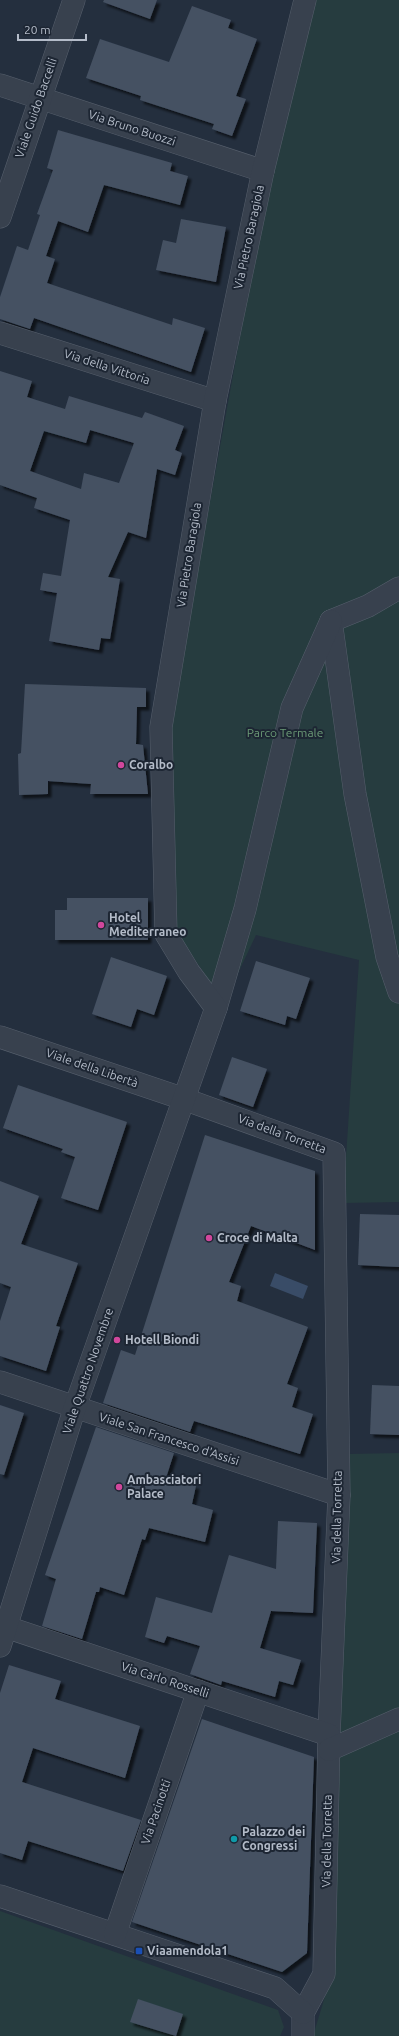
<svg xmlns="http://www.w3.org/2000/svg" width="399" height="2036" font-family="Ubuntu,sans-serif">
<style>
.green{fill:#263c3f}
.water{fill:#394c67}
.building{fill:#455162;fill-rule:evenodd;filter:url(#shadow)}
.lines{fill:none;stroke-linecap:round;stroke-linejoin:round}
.street-casing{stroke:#565f6c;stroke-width:23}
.street{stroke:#38414e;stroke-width:22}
.hotel-dot{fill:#d1479c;stroke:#1d2633;stroke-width:1.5}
.culture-dot{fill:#0f9aa8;stroke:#1d2633;stroke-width:1.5}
.transit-dot{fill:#1a4fb4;stroke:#1d2633;stroke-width:1.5}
.labels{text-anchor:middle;stroke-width:4;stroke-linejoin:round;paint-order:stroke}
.street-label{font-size:12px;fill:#b4bcc9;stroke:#1d2633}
.park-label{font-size:12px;fill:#6b9a76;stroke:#1d2633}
.poi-label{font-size:12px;font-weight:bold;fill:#b4bcc9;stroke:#1d2633;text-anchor:start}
</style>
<defs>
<filter id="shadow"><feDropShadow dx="3.5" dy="3.5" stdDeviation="1" flood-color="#0009"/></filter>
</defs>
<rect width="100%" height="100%" fill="#242f3e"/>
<!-- green -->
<g class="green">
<path d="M 312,0 L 399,0 L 399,1202 L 343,1203 L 359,960 L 256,935 L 224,1003 L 173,927 L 169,728 L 261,221 Z"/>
<path d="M 399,1453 L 399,2036 L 313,2036 L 333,1970 L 348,1454 Z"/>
<path d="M 0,1911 L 278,2010 L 284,2027 L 280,2036 L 0,2036 Z"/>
</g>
<!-- water -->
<path class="water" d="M 275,1273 L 308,1286 L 303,1299 L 270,1286 Z"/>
<!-- building -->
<g class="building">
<path d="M 104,0 L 157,0 L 150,19 L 103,2 Z"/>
<path d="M 192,6 L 231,20 L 228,28 L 257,39 L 236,96 L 246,99 L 232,136 L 212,129 L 214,124 L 140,100 L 141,96 L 86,78 L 100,39 L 169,62 Z"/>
<path d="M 58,130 L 172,163 L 170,171 L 188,176 L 180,205 L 104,185 L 88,232 L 58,221 L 46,256 L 55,259 L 47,283 L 172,325 L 173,318 L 205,328 L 191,372 L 34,318 L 30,329 L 0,319 L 0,297 L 17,246 L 28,250 L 40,215 L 37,214 L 53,170 L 47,168 Z"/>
<path d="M 181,219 L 226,227 L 216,282 L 156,270 L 163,240 L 176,243 Z"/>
<path d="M 0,371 L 32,381 L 27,397 L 65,409 L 69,396 L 142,418 L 145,412 L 184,426 L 175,450 L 182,453 L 175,475 L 157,469 L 146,538 L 128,532 L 108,577 L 120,579 L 110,639 L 101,638 L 99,650 L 49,641 L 57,593 L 40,590 L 43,573 L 61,576 L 70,520 L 34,508 L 37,498 L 0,485 ZM 90,430 L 134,443 L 119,483 L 84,473 L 81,489 L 30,471 L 44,431 L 86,443 Z"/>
<path d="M 25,684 L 146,688 L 146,707 L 137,707 L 136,744 L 143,745 L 148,794 L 90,794 L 91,784 L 48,781 L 48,794 L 19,795 L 18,754 L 21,753 Z"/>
<path d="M 67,898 L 148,898 L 148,940 L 55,940 L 55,910 L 67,910 Z"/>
<path d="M 111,957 L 167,976 L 154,1015 L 137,1009 L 131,1027 L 92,1014 Z"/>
<path d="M 256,961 L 310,978 L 296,1019 L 287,1016 L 285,1025 L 240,1011 Z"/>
<path d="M 232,1057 L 267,1069 L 253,1107 L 219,1095 Z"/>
<path d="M 18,1085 L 127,1122 L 98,1210 L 61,1198 L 75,1157 L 61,1152 L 63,1149 L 3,1128 Z"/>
<path d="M 205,1135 L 315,1171 L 315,1250 L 251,1226 L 229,1282 L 241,1286 L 237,1301 L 308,1327 L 287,1384 L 298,1388 L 292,1407 L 313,1414 L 300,1454 L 194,1421 L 190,1432 L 103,1403 L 121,1350 L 135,1355 Z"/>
<path d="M 0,1181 L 39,1196 L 21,1244 L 78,1263 L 56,1326 L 60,1327 L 46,1371 L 0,1356 L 0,1321 L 11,1287 L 0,1283 Z"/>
<path d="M 360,1214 L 399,1215 L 399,1267 L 358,1265 Z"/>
<path d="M 372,1385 L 399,1386 L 399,1435 L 370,1434 Z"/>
<path d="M 0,1405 L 24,1413 L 4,1475 L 0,1474 Z"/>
<path d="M 96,1427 L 174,1453 L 166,1478 L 196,1486 L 192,1504 L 213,1510 L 205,1542 L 149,1528 L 145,1540 L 142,1539 L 124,1595 L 100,1587 L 99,1592 L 96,1592 L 82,1639 L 42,1626 L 56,1579 L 45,1575 Z"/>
<path d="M 278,1521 L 317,1523 L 313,1613 L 271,1611 L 260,1648 L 301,1660 L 293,1685 L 279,1681 L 275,1697 L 222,1681 L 221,1685 L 190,1674 L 200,1646 L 167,1636 L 164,1643 L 145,1637 L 156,1597 L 212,1613 L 229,1555 L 276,1569 Z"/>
<path d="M 9,1665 L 61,1681 L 55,1699 L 140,1726 L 125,1778 L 33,1748 L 22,1782 L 141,1820 L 123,1871 L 28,1841 L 22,1860 L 0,1853 L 0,1693 Z"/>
<path d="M 202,1719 L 314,1757 L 307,1953 L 282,1972 L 132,1922 Z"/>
<path d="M 138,1999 L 183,2014 L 176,2036 L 130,2022 Z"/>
</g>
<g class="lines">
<defs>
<g id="street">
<path d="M 0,85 L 263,171"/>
<path d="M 0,217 L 74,0"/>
<path d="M 0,333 L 215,401"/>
<path d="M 399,588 L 368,606 L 331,621 L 355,794 L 387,957 L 399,992"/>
<path d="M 216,1008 L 245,909 L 292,708 L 331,621"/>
<path d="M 0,1037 L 184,1099 L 334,1153 L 339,1495 L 329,1735 L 324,1974 L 303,2013 L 303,2036"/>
<path d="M 0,1382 L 339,1495"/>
<path d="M 0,1625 L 329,1735"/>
<path d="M 0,1646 L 75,1407 L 216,1008 L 189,972 L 166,934 L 161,727 L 215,401 L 263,171 L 305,0"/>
<path d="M 329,1750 L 399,1719"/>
<path d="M 0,1896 L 275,1988 L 303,2013"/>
<path d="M 115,1934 L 198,1691"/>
</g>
</defs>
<!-- street casing -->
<use href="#street" class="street-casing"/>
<!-- street -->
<use href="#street" class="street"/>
</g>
<!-- markers -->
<g class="hotel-dot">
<circle cx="121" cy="765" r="4"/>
<circle cx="101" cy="925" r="4"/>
<circle cx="209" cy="1238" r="4"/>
<circle cx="117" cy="1340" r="4"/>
<circle cx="119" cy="1487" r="4"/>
</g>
<circle class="culture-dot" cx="234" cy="1839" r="4"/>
<rect class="transit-dot" x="135" y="1947" width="8" height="8" rx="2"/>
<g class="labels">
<!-- street labels -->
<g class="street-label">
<text transform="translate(36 108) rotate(-71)" y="4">Viale Guido Baccelli</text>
<text transform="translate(132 128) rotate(18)" y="4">Via Bruno Buozzi</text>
<text transform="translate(249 237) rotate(-78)" y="4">Via Pietro Baragiola</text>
<text transform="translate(107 367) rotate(18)" y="4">Via della Vittoria</text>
<text transform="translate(189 555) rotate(-81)" y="4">Via Pietro Baragiola</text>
<text transform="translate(92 1068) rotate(19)" y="4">Viale della Libertà</text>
<text transform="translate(282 1134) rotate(20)" y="4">Via della Torretta</text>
<text transform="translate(88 1371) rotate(-71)" y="4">Viale Quattro Novembre</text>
<text transform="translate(169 1439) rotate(18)" y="4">Viale San Francesco d'Assisi</text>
<text transform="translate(337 1517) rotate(-89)" y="4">Via della Torretta</text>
<text transform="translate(165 1680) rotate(18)" y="4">Via Carlo Rosselli</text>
<text transform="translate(156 1812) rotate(-71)" y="4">Via Pacinotti</text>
<text transform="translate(327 1841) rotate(-89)" y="4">Via della Torretta</text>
</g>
<!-- park labels -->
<g class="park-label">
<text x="285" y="737">Parco Termale</text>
</g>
<!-- poi labels -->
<g class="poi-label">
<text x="129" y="769">Coralbo</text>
<text x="109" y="922">Hotel<tspan x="109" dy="14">Mediterraneo</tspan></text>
<text x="217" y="1242">Croce di Malta</text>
<text x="125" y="1344">Hotell Biondi</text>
<text x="127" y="1484">Ambasciatori<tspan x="127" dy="14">Palace</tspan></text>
<text x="242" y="1836">Palazzo dei<tspan x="242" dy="14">Congressi</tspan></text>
<text x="147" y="1955">Viaamendola1</text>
</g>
</g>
<!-- scale -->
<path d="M18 34v6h68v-6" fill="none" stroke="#b4bcc9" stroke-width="2"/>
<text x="24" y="34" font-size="12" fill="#b4bcc9" stroke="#1d2633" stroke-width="3" paint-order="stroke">20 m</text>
</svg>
